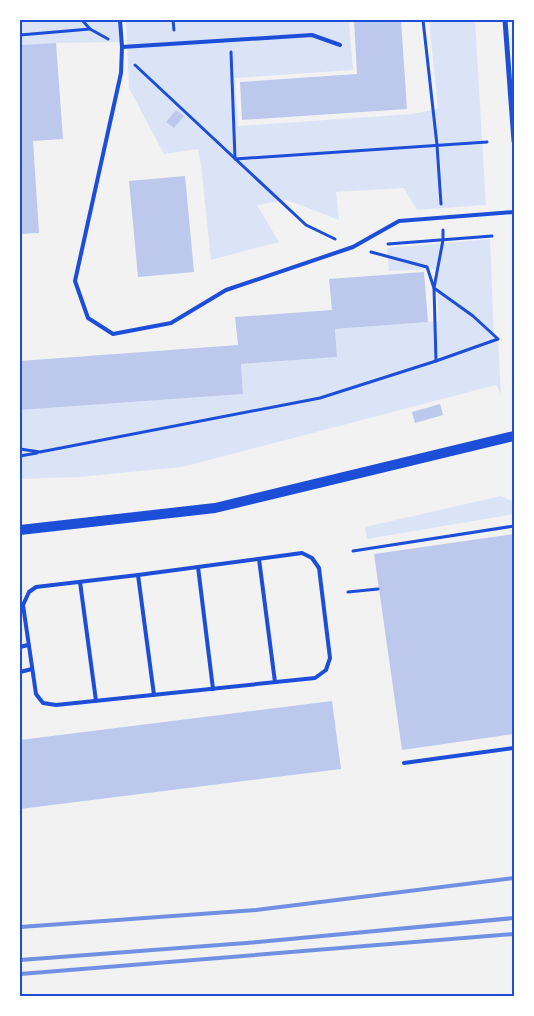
<svg xmlns="http://www.w3.org/2000/svg" width="534" height="1016" font-family="'Exo 2',sans-serif">
<style>
.green{fill:#dbe4f7}
.building{fill:#bdc9ec}
.lines{fill:none;stroke-linecap:round;stroke-linejoin:round}
.path{stroke:#1d4ed8;stroke-width:3}
.service{stroke:#1d4ed8;stroke-width:4}
.minor{stroke:#1d4ed8;stroke-width:5}
.secondary{stroke:#1d4ed8;stroke-width:10}
.rail{stroke:#7290e2;stroke-width:4}
.neatline{fill:none;stroke:#1d4ed8;stroke-width:2}
</style>
<rect width="100%" height="100%" fill="#f2f2f2"/>
<!-- green -->
<g class="green">
<path d="M 20,20 L 120,20 L 122,42 L 56,43 L 20,45 Z"/>
<path d="M 126,20 L 349,20 L 353,70 L 235,78 L 238,126 L 412,114 L 438,109 L 429,20 L 475,20 L 486,205 L 417,210 L 404,188 L 336,192 L 339,220 L 287,200 L 257,205 L 279,242 L 211,260 L 201,165 L 198,149 L 164,154 L 129,88 Z"/>
<path d="M 490,239 L 494,336 L 498,339 L 501,394 L 496,385 L 182,467 L 79,477 L 20,479 L 20,410 L 243,394 L 241,364 L 337,357 L 335,329 L 439,321 L 435,269 L 389,271 L 387,248 Z"/>
<path d="M 501,496 L 514,502 L 514,514 L 367,539 L 365,527 Z"/>
</g>
<!-- building -->
<g class="building">
<path d="M 354,20 L 401,20 L 407,109 L 242,120 L 240,82 L 357,74 Z"/>
<path d="M 56,43 L 63,139 L 33,141 L 39,233 L 20,234 L 20,45 Z"/>
<path d="M 176,110 L 184,116 L 174,128 L 166,122 Z"/>
<path d="M 185,176 L 194,272 L 138,277 L 129,181 Z"/>
<path d="M 424,272 L 428,322 L 335,329 L 337,357 L 241,364 L 243,394 L 20,410 L 20,361 L 238,345 L 235,317 L 332,310 L 329,279 Z"/>
<path d="M 440,404 L 443,415 L 415,423 L 412,412 Z"/>
<path d="M 514,534 L 514,734 L 402,750 L 374,554 Z"/>
<path d="M 332,701 L 341,769 L 20,809 L 20,740 Z"/>
</g>
<g class="lines">
<!-- path -->
<g class="path">
<path d="M 82,20 L 90,29 L 108,39"/>
<path d="M 173,20 L 174,30"/>
<path d="M 423,20 L 437,145 L 441,204"/>
<path d="M 20,35 L 90,29"/>
<path d="M 231,52 L 235,159 L 487,142"/>
<path d="M 135,65 L 306,225 L 335,239"/>
<path d="M 388,244 L 492,236"/>
<path d="M 436,361 L 434,288 L 443,240 L 443,230"/>
<path d="M 20,449 L 40,452 L 320,398 L 436,361 L 498,339 L 473,316 L 434,288 L 427,267 L 371,252"/>
<path d="M 20,456 L 37,453"/>
<path d="M 353,551 L 514,526"/>
<path d="M 348,592 L 378,589"/>
</g>
<!-- service -->
<g class="service">
<path d="M 120,20 L 122,47 L 312,35 L 340,45"/>
<path d="M 122,47 L 121,73 L 75,281 L 88,318 L 113,334 L 171,323 L 226,290 L 353,247 L 399,221 L 514,212"/>
<path d="M 302,553 L 312,558 L 319,568 L 330,658 L 326,670 L 315,678 L 56,705 L 43,703 L 36,694 L 23,605 L 29,592 L 36,587 L 138,575 Z"/>
<path d="M 259,559 L 275,682"/>
<path d="M 198,567 L 213,689"/>
<path d="M 138,575 L 154,695"/>
<path d="M 80,582 L 96,701"/>
<path d="M 20,647 L 28,645"/>
<path d="M 20,672 L 32,669"/>
<path d="M 404,763 L 514,748"/>
</g>
<!-- minor -->
<path class="minor" d="M 505,20 L 514,141"/>
<!-- secondary -->
<path class="secondary" d="M 20,530 L 215,508 L 514,436"/>
<!-- rail -->
<g class="rail">
<path d="M 20,927 L 256,910 L 514,878"/>
<path d="M 20,960 L 258,942 L 514,918"/>
<path d="M 20,974 L 514,934"/>
</g>
</g>
<!-- border -->
<rect width="534" height="1016" fill="none" stroke="#ffffff" stroke-width="42"/>
<rect x="21" y="21" width="492" height="974" class="neatline"/>
</svg>
